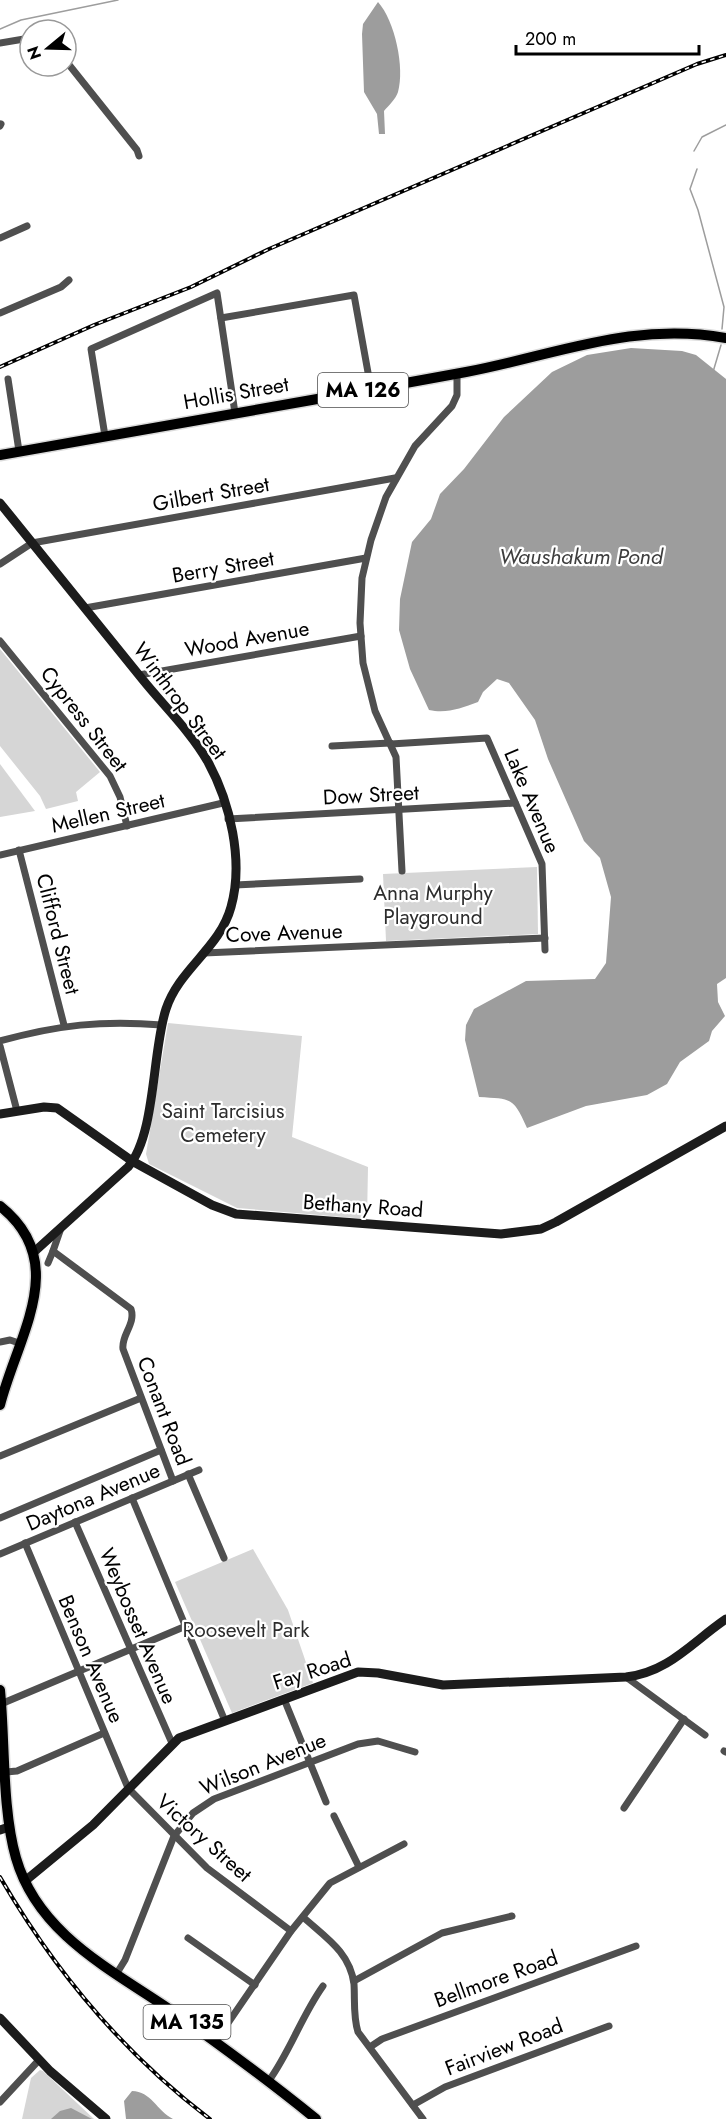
<svg xmlns="http://www.w3.org/2000/svg" width="726" height="2119" font-family="Jost,sans-serif">
<style>
.green{fill:#d6d6d6}
.water{fill:#9d9d9d}
.lines{fill:none;stroke-linecap:round;stroke-linejoin:round}
.stream{stroke:#9d9d9d;stroke-width:1.5}
.primary-casing{stroke:#dbdbdb;stroke-width:13}
.street{stroke:#4f4f4f;stroke-width:7}
.secondary{stroke:#1c1c1c;stroke-width:9}
.primary{stroke:#000;stroke-width:10}
.rail-casing{stroke:#000;stroke-width:4}
.rail{stroke:#fff;stroke-width:1.5;stroke-dasharray:4.5;stroke-linecap:butt}
.labels{text-anchor:middle;stroke-width:4.5;stroke-linejoin:round;paint-order:stroke}
.shield{fill:#fff;stroke:#4c4c4c;stroke-width:1.5}
.shield-label{font-size:20px;font-weight:bold;fill:#000}
.street-label{font-size:21px;fill:#000;stroke:#fff}
.park-label{font-size:21px;fill:#2d2d2d;stroke:#fff}
.water-label{font-size:22px;font-style:italic;fill:#3e3e3e;stroke:#fff}
</style>
<rect width="100%" height="100%" fill="#fff"/>
<!-- green -->
<g class="green">
<path d="M 0,649 L 100,772 L 76,792 L 78,801 L 46,809 L 40,796 L 0,746 Z"/>
<path d="M 0,764 L 35,811 L 0,817 Z"/>
<path d="M 537,867 L 538,934 L 386,941 L 383,874 Z"/>
<path d="M 168,1023 L 302,1036 L 292,1137 L 368,1167 L 367,1219 L 237,1208 L 149,1164 L 146,1154 Z"/>
<path d="M 253,1549 L 288,1610 L 313,1683 L 232,1713 L 175,1582 Z"/>
<path d="M 40,2070 L 43,2071 L 94,2119 L 22,2119 L 31,2078 Z"/>
</g>
<!-- water -->
<g class="water">
<path d="M 378,2 C 395,21 405,68 398,92 C 396,99 388,106 384,111 L 385,134 L 379,134 L 377,114 L 364,92 L 362,34 L 363,24 Z"/>
<path d="M 631,348 L 682,351 L 696,355 L 726,379 L 726,978 L 717,984 L 718,1002 L 725,1016 L 712,1031 L 709,1041 L 680,1062 L 667,1084 L 647,1095 L 586,1106 L 527,1128 C 513,1097 512,1099 479,1097 L 465,1040 L 466,1025 L 474,1009 L 526,981 L 595,979 L 606,963 L 611,897 L 600,858 L 584,841 L 548,759 L 535,720 L 509,683 L 497,679 L 483,692 L 478,702 C 461,708 447,714 429,710 L 410,669 L 399,630 L 400,599 L 412,542 L 431,519 L 440,494 L 464,469 L 504,417 L 552,372 L 587,355 Z"/>
<path d="M 132,2091 C 151,2091 157,2111 173,2119 L 126,2119 L 124,2101 Z"/>
<path d="M 71,2108 L 92,2119 L 51,2119 L 60,2111 Z"/>
</g>
<g class="lines">
<!-- stream -->
<g class="stream">
<path d="M 0,29 L 21,20 L 118,0"/>
<path d="M 694,151 L 702,137 L 726,125"/>
<path d="M 697,169 L 690,189 L 698,210 L 724,307 L 722,329"/>
<path d="M 713,372 L 721,345"/>
</g>
<defs>
<g id="primary">
<path d="M 0,455 C 156,427 311,401 466,372 C 556,355 633,321 726,338"/>
<path d="M 0,1206 C 71,1262 18,1335 0,1405"/>
<path d="M 0,1690 C 5,1741 2,1810 16,1858 C 39,1938 119,1973 182,2018 C 227,2050 273,2084 316,2119"/>
</g>
</defs>
<!-- primary casing -->
<use href="#primary" class="primary-casing"/>
<!-- street -->
<g class="street">
<path d="M 0,43 L 30,38"/>
<path d="M 66,61 L 137,150 L 139,156"/>
<path d="M 0,126 L 1,124"/>
<path d="M 0,238 L 27,226"/>
<path d="M 0,313 L 61,287 L 69,280"/>
<path d="M 221,318 L 354,295 L 371,389"/>
<path d="M 8,379 L 19,451"/>
<path d="M 105,436 L 91,349 L 217,293 L 235,413"/>
<path d="M 0,564 L 32,543 L 395,478"/>
<path d="M 85,608 L 366,558"/>
<path d="M 0,641 L 110,776 L 120,797 L 127,826"/>
<path d="M 139,675 L 361,636"/>
<path d="M 391,744 L 487,738 L 542,864 L 545,950"/>
<path d="M 332,746 L 390,743"/>
<path d="M 228,819 L 515,803"/>
<path d="M 19,850 L 64,1025"/>
<path d="M 0,855 L 223,803"/>
<path d="M 402,871 L 396,757 L 375,711 L 363,663 L 360,623 L 362,578 L 371,540 L 386,497 L 415,446 L 452,406 L 457,395 L 457,374"/>
<path d="M 235,885 L 360,879"/>
<path d="M 204,953 L 545,938"/>
<path d="M 0,1041 C 58,1025 102,1020 162,1025"/>
<path d="M 0,1046 L 17,1111"/>
<path d="M 53,1251 L 61,1228"/>
<path d="M 48,1263 L 53,1251 L 131,1309 C 136,1324 121,1335 123,1349 L 173,1481"/>
<path d="M 0,1342 L 10,1340 L 19,1343"/>
<path d="M 0,1456 L 141,1398"/>
<path d="M 188,1474 L 224,1558"/>
<path d="M 132,1498 L 225,1721"/>
<path d="M 0,1518 L 161,1450"/>
<path d="M 75,1522 L 172,1743"/>
<path d="M 25,1543 L 128,1788 L 207,1868 L 291,1931"/>
<path d="M 0,1554 L 199,1470"/>
<path d="M 626,1677 L 705,1735"/>
<path d="M 284,1699 L 326,1802"/>
<path d="M 1,1704 L 186,1626"/>
<path d="M 724,1751 L 726,1752"/>
<path d="M 6,1772 L 17,1771 L 104,1733"/>
<path d="M 624,1808 L 684,1719"/>
<path d="M 334,1816 L 359,1867"/>
<path d="M 303,1917 C 325,1937 350,1952 354,1984 C 355,2000 353,2016 358,2032 L 423,2119"/>
<path d="M 188,1938 L 255,1985"/>
<path d="M 117,1973 L 125,1960 L 174,1836 L 193,1813 L 214,1799 L 358,1744 L 378,1741 L 415,1752"/>
<path d="M 354,1981 L 442,1933 L 512,1916"/>
<path d="M 215,2042 L 291,1931 L 330,1883 L 404,1844"/>
<path d="M 370,2047 L 382,2039 L 636,1946"/>
<path d="M 268,2082 C 290,2052 301,2017 323,1986"/>
<path d="M 0,2102 L 39,2060"/>
<path d="M 413,2105 L 445,2087 L 609,2026"/>
</g>
<!-- secondary -->
<g class="secondary">
<path d="M 0,503 C 48,562 96,621 143,680 C 164,706 191,732 208,762 C 230,802 244,861 231,907 C 220,948 179,969 166,1009 C 152,1051 156,1135 128,1167 L 34,1252"/>
<path d="M 0,1114 L 44,1107 L 57,1108 L 132,1161 L 212,1205 L 236,1214 L 501,1234 L 541,1229 L 556,1222 L 726,1126"/>
<path d="M 0,1830 L 9,1827"/>
<path d="M 25,1881 L 93,1825 L 179,1738 L 358,1672 L 378,1673 L 443,1685 L 626,1677 C 669,1672 692,1642 726,1619"/>
<path d="M 0,2018 L 50,2071 L 106,2119"/>
</g>
<!-- primary -->
<use href="#primary" class="primary"/>
<defs>
<g id="rail">
<path d="M 0,367 L 94,325 L 191,287 L 269,249 L 697,64 L 726,55"/>
<path d="M 0,1877 C 54,1970 124,2054 210,2119"/>
</g>
</defs>
<!-- rail casing -->
<use href="#rail" class="rail-casing"/>
<!-- rail -->
<use href="#rail" class="rail"/>
</g>
<g class="labels">
<!-- shield labels -->
<g class="shield">
<rect x="318" y="373" width="90" height="34" rx="4.5"/>
<rect x="143.5" y="2005" width="87" height="34" rx="4.5"/>
</g>
<g class="shield-label">
<text x="363" y="397">MA 126</text>
<text x="187" y="2029">MA 135</text>
</g>
<!-- street labels -->
<g class="street-label">
<text transform="translate(236 393) rotate(-10)" y="7">Hollis Street</text>
<text transform="translate(211 494) rotate(-10)" y="7">Gilbert Street</text>
<text transform="translate(223 567) rotate(-10)" y="7">Berry Street</text>
<text transform="translate(247 639) rotate(-10)" y="7">Wood Avenue</text>
<text transform="translate(180 701) rotate(53)" y="7">Winthrop Street</text>
<text transform="translate(84 719) rotate(52)" y="7">Cypress Street</text>
<text transform="translate(371 795) rotate(-3)" y="7">Dow Street</text>
<text transform="translate(532 801) rotate(67)" y="7">Lake Avenue</text>
<text transform="translate(108 813) rotate(-13)" y="7">Mellen Street</text>
<text transform="translate(284 933) rotate(-2)" y="7">Cove Avenue</text>
<text transform="translate(58 934) rotate(76)" y="7">Clifford Street</text>
<text transform="translate(363 1206) rotate(4)" y="7">Bethany Road</text>
<text transform="translate(164 1411) rotate(69)" y="7">Conant Road</text>
<text transform="translate(93 1497) rotate(-23)" y="7">Daytona Avenue</text>
<text transform="translate(138 1626) rotate(67)" y="7">Weybosset Avenue</text>
<text transform="translate(91 1659) rotate(67)" y="7">Benson Avenue</text>
<text transform="translate(312 1671) rotate(-18)" y="7">Fay Road</text>
<text transform="translate(263 1764) rotate(-22)" y="7">Wilson Avenue</text>
<text transform="translate(204 1838) rotate(42)" y="7">Victory Street</text>
<text transform="translate(496 1979) rotate(-20)" y="7">Bellmore Road</text>
<text transform="translate(504 2047) rotate(-21)" y="7">Fairview Road</text>
</g>
<!-- park labels -->
<g class="park-label">
<text x="433" y="900">Anna Murphy<tspan x="433" dy="24">Playground</tspan></text>
<text x="223" y="1118">Saint Tarcisius<tspan x="223" dy="24">Cemetery</tspan></text>
<text x="246" y="1637">Roosevelt Park</text>
</g>
<!-- water labels -->
<g class="water-label">
<text x="581" y="564">Waushakum Pond</text>
</g>
</g>
<!-- north arrow -->
<g transform="translate(48 48) rotate(251)"><circle r="28" fill="#ffffff" stroke="#999999" stroke-width="1.5"/>
<path d="M0-4.5L10 22L0 15L-10 22Z" fill="#000000"/>
<text y="-9" font-size="16" font-weight="bold" text-anchor="middle" fill="#000000">N</text>
</g>
<!-- scale -->
<path d="M516 45v9h183v-9" fill="none" stroke="#000000" stroke-width="3"/>
<text x="525" y="45" font-size="18" fill="#000000" stroke="#ffffff" stroke-width="4.5" paint-order="stroke">200 m</text>
</svg>
